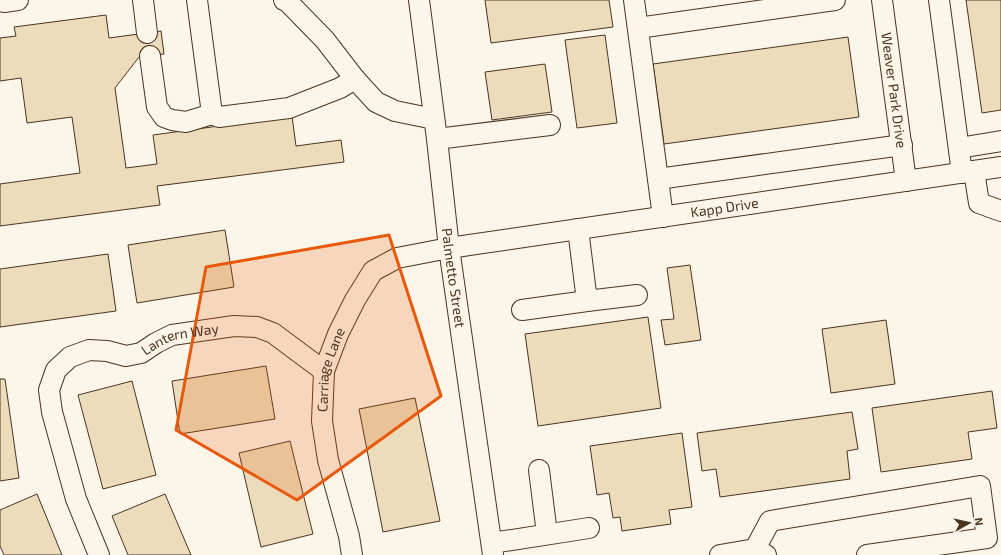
<svg xmlns="http://www.w3.org/2000/svg" width="1001" height="555" font-family="'Exo 2',sans-serif">
<style>
.building{fill:#ecdcbc;stroke:#4a3520}
.lines{fill:none;stroke-linecap:round;stroke-linejoin:round}
.minor-casing{stroke:#4a3520;stroke-width:22}
.minor{stroke:#fbf6e9;stroke-width:20}
.marked{fill:#e8590c;fill-opacity:0.2;stroke:#e8590c;stroke-width:3;stroke-linejoin:round}
.labels{text-anchor:middle;stroke-width:3;stroke-linejoin:round;paint-order:stroke}
.street-label{font-size:14px;fill:#4a3520;stroke:#fbf6e9}
</style>
<rect width="100%" height="100%" fill="#fbf6e9"/>
<!-- building -->
<g class="building">
<path d="M 485,0 L 609,0 L 613,27 L 491,43 Z"/>
<path d="M 966,0 L 1001,0 L 1001,110 L 982,113 Z"/>
<path d="M 106,15 L 109,38 L 161,31 L 164,54 L 139,57 L 115,88 L 126,168 L 157,164 L 153,135 L 292,116 L 296,146 L 341,140 L 344,162 L 157,186 L 160,205 L 0,226 L 0,184 L 80,173 L 72,117 L 27,123 L 21,78 L 0,81 L 0,38 L 16,36 L 14,27 Z"/>
<path d="M 605,35 L 617,123 L 577,128 L 565,40 Z"/>
<path d="M 848,37 L 859,117 L 664,144 L 653,64 Z"/>
<path d="M 545,64 L 552,112 L 492,120 L 485,72 Z"/>
<path d="M 225,230 L 234,287 L 137,303 L 128,245 Z"/>
<path d="M 108,254 L 116,311 L 0,327 L 0,269 Z"/>
<path d="M 690,265 L 701,340 L 665,345 L 661,320 L 674,319 L 667,268 Z"/>
<path d="M 648,317 L 661,408 L 538,426 L 525,334 Z"/>
<path d="M 886,320 L 895,384 L 831,393 L 822,329 Z"/>
<path d="M 266,366 L 275,419 L 180,434 L 172,381 Z"/>
<path d="M 0,379 L 5,379 L 19,478 L 0,481 Z"/>
<path d="M 132,381 L 156,475 L 103,489 L 78,395 Z"/>
<path d="M 992,391 L 997,428 L 968,432 L 972,459 L 881,472 L 872,408 Z"/>
<path d="M 415,398 L 440,521 L 383,532 L 359,409 Z"/>
<path d="M 852,412 L 858,449 L 847,451 L 850,479 L 720,497 L 716,469 L 702,471 L 697,433 Z"/>
<path d="M 682,433 L 692,507 L 669,510 L 671,524 L 622,531 L 620,517 L 613,518 L 609,493 L 597,495 L 590,446 Z"/>
<path d="M 290,441 L 313,534 L 261,547 L 239,453 Z"/>
<path d="M 37,494 L 62,555 L 4,555 L 0,546 L 0,510 Z"/>
<path d="M 165,494 L 191,555 L 128,555 L 112,516 Z"/>
</g>
<g class="lines">
<defs>
<g id="minor">
<path d="M 143,0 L 147,33"/>
<path d="M 197,0 L 212,114 L 219,117 L 289,108 L 340,88 L 355,79"/>
<path d="M 284,0 L 287,1 L 325,40 L 355,79 L 376,102 L 395,111 L 434,119"/>
<path id="s1" d="M 419,0 L 437,139 L 449,248 L 493,555"/>
<path d="M 634,0 L 663,217"/>
<path id="s2" d="M 882,0 L 906,181"/>
<path d="M 939,0 L 962,173"/>
<path d="M 4,2 L 18,0"/>
<path d="M 638,28 L 835,0"/>
<path d="M 150,56 L 157,107 L 164,117 L 172,120 L 186,122 L 212,114"/>
<path d="M 437,139 L 550,125"/>
<path d="M 959,148 L 1001,141"/>
<path d="M 974,171 L 979,203 L 1001,211"/>
<path d="M 658,179 L 902,145"/>
<path d="M 578,229 L 587,301 L 637,295"/>
<path d="M 522,310 L 587,301"/>
<path d="M 539,470 L 547,534"/>
<path d="M 492,543 L 589,528"/>
<path d="M 755,549 L 770,521 L 980,486 L 987,538 L 867,555"/>
<path id="s3" d="M 99,555 L 76,499 L 52,412 L 49,390 L 56,370 L 70,357 L 89,350 L 107,351 L 126,356 L 141,353 L 156,343 L 172,335 L 234,326 L 257,327 L 273,333 L 324,371"/>
<path id="s4" d="M 352,555 L 349,536 L 328,460 L 322,421 L 324,371 L 338,334 L 355,300 L 373,271 L 397,258 L 449,248 L 1001,167"/>
<path d="M 720,555 L 755,549 L 766,555"/>
</g>
</defs>
<!-- minor casing -->
<use href="#minor" class="minor-casing"/>
<!-- minor -->
<use href="#minor" class="minor"/>
</g>
<!-- marked area -->
<path class="marked" d="M 389,235 L 441,396 L 297,500 L 176,430 L 206,267 Z"/>
<g class="labels">
<!-- street labels -->
<g class="street-label">
<text dy="5" stroke="none"><textPath href="#s2" startOffset="91">Weaver Park Drive</textPath></text>
<text dy="5" stroke="none"><textPath href="#s4" startOffset="658">Kapp Drive</textPath></text>
<text dy="5" stroke="none"><textPath href="#s1" startOffset="280">Palmetto Street</textPath></text>
<text dy="5" stroke="none"><textPath href="#s3" startOffset="329">Lantern Way</textPath></text>
<text dy="5" stroke="none"><textPath href="#s4" startOffset="190">Carriage Lane</textPath></text>
</g>
</g>
<!-- north arrow -->
<g transform="translate(969 523) rotate(82)" stroke="#fbf6e9" stroke-width="3" paint-order="stroke">
<path d="M0-3L7 15L0 10L-7 15Z" fill="#4a3520"/>
<text y="-6" font-size="11" font-weight="bold" text-anchor="middle" fill="#4a3520">N</text>
</g>
</svg>
